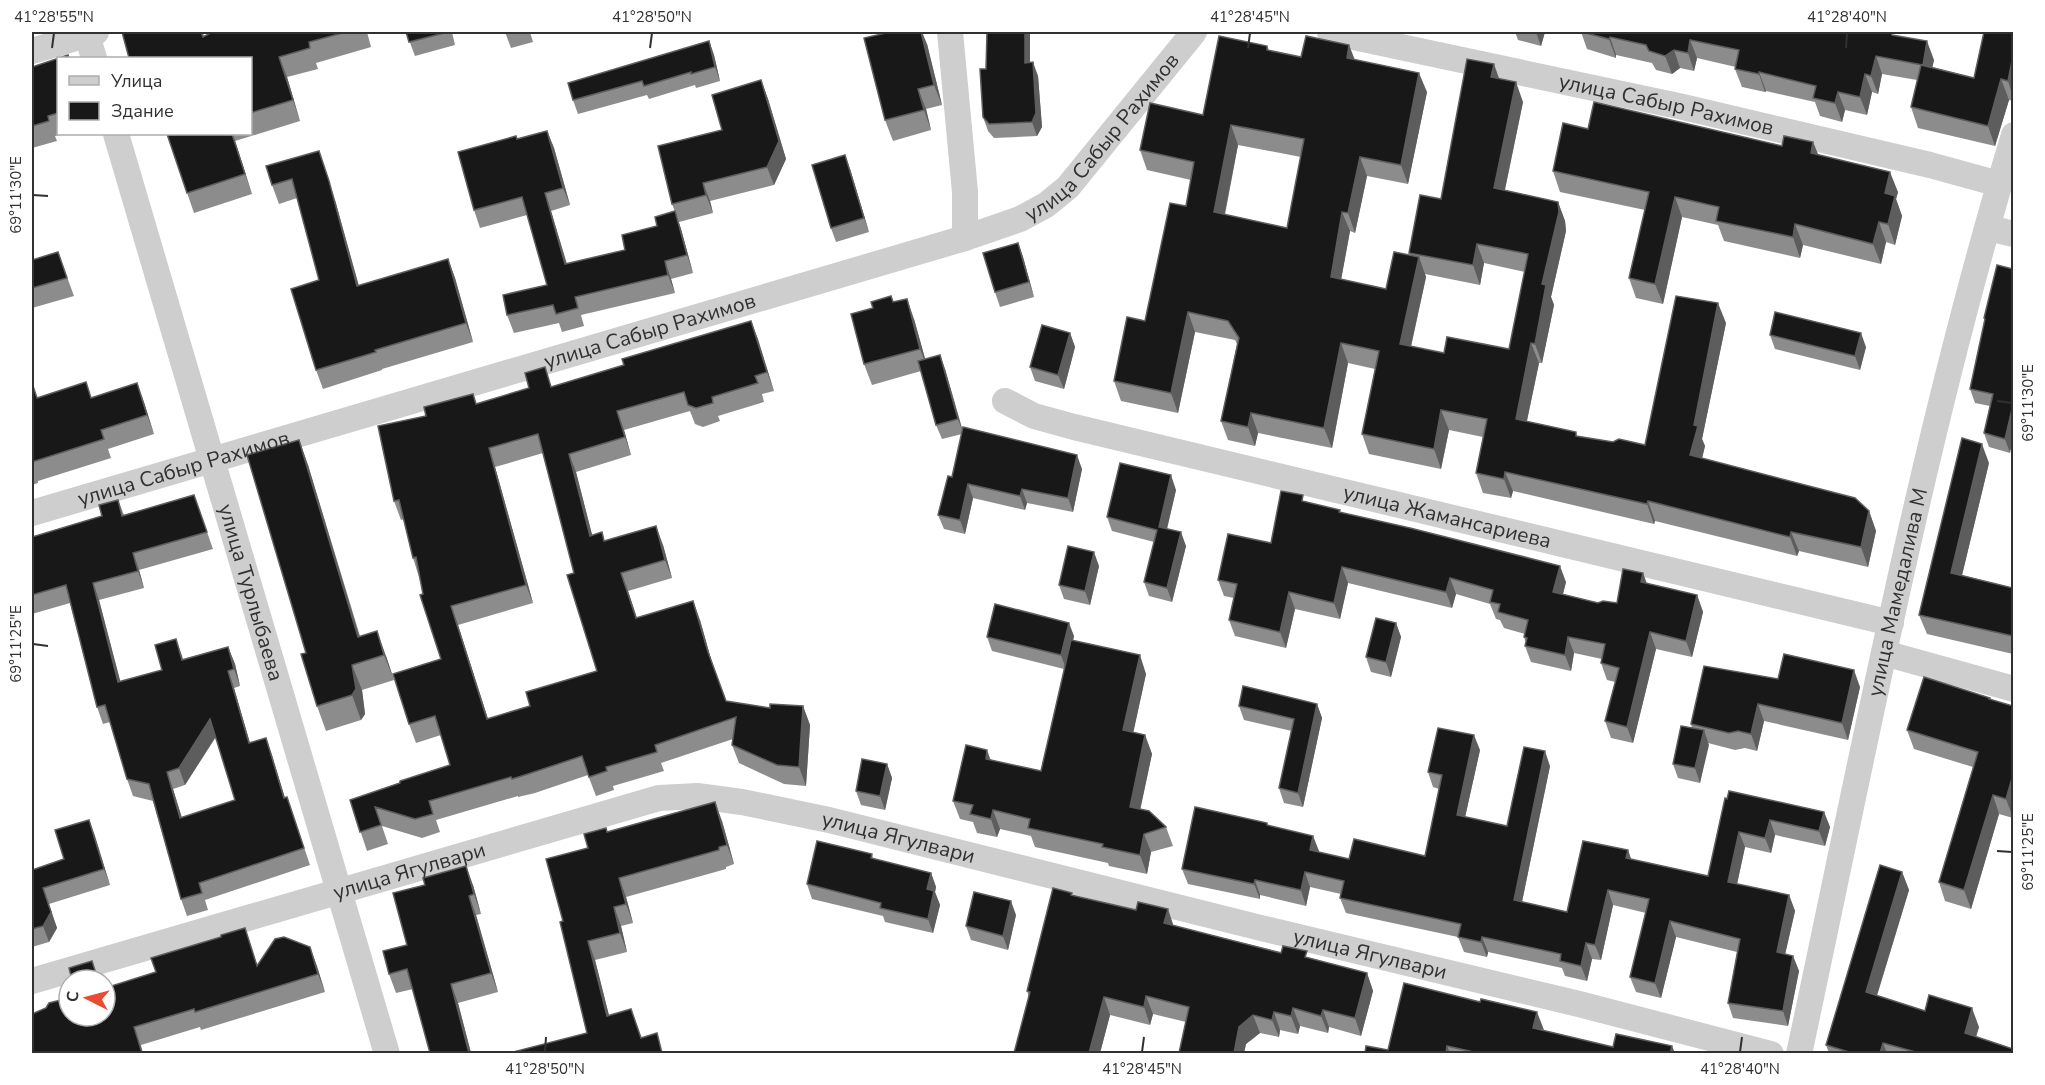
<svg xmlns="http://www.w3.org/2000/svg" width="2045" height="1085" font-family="'Nunito Sans',sans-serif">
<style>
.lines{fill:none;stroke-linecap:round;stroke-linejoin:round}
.minor{stroke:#cecece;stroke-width:26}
.wall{fill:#8c8c8c;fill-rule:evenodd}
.shaded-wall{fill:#5d5d5d}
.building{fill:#181818;stroke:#5d5d5d;stroke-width:1.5;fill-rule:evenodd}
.ticks{fill:none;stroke:#313131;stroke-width:2}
.labels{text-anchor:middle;stroke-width:6;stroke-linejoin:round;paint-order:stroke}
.street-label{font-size:21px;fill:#313131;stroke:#fff}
.neatline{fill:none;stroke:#313131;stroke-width:2}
.ticks-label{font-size:15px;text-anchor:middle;fill:#313131}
</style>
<rect width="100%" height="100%" fill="#fff"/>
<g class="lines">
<!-- minor -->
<g class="minor">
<path d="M 86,32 L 94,58"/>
<path d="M 950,32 L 965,192 L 965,238"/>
<path id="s1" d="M 1330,32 L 1683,107 L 1930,165 L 1999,184"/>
<path d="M 32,51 L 96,32"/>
<path id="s2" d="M 116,134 L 387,1054"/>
<path d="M 1988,228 L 2014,234"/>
<path id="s3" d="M 1005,401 L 1034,416 L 1074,427 L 1891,623"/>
<path id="s4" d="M 32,513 L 965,238 L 1020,219 L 1046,205 L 1068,187 L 1194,32"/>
<path d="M 1884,653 L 2014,689"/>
<path id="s5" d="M 32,981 L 659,798 L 697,796 L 742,802 L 829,820 L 1261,928 L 1579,1004 L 1771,1054"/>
<path id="s6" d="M 1799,1054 C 1865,746 1923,436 2014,135"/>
</g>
</g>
<!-- wall -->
<g class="wall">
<path d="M 122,32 L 203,32 L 204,36 L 212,32 L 367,32 L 371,47 L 316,63 L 318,69 L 287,77 L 300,121 L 235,141 L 252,194 L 194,213 L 167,134 L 250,134 L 250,58 Z"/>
<path d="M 406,32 L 452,32 L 455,45 L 415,56 Z"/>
<path d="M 505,32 L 530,32 L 533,42 L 511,48 Z"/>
<path d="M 1030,32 L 1030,62 L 1038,76 L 1042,127 L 1037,136 L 994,138 L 988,131 L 983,117 L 986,69 Z"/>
<path d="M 1476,32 L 1499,32 L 1484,34 Z"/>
<path d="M 1515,32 L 1545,32 L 1541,46 L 1518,40 Z"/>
<path d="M 1581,32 L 1892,35 L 1934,60 L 1932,67 L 1974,78 L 2013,32 L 2013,101 L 2009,100 L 1995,146 L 1918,128 L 1911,107 L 1917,80 L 1882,74 L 1878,94 L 1872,92 L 1867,115 L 1845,110 L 1842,122 L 1820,116 L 1815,102 L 1766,91 L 1765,92 L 1742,87 L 1735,69 L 1736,67 L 1697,58 L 1694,71 L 1680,68 L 1672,74 L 1656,70 L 1652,63 L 1616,55 L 1616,58 L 1587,49 Z"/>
<path d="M 709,41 L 714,55 L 720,81 L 696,88 L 695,85 L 649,99 L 647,95 L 578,114 L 573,100 Z"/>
<path d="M 927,44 L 942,105 L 926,109 L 931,130 L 893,141 L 885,120 Z"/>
<path d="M 1349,45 L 1355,60 L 1427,92 L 1408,184 L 1367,176 L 1355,233 L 1350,231 L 1341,279 L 1386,289 L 1410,255 L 1409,253 L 1441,199 L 1499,78 L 1523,102 L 1505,190 L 1558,202 L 1565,221 L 1566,231 L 1551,297 L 1554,305 L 1542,363 L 1539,363 L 1527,421 L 1578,436 L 1613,442 L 1645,445 L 1726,323 L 1702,439 L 1705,446 L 1702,458 L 1869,511 L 1876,531 L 1868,567 L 1799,551 L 1797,556 L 1655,521 L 1654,524 L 1513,491 L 1511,498 L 1483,493 L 1476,473 L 1483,437 L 1449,430 L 1441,469 L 1369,454 L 1362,434 L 1375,369 L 1348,363 L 1332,448 L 1258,433 L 1255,446 L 1228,440 L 1221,421 L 1237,344 L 1235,340 L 1195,332 L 1178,413 L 1121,401 L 1114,381 L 1145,321 L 1186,206 L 1191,180 L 1147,170 L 1140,150 L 1203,115 L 1267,46 L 1269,50 L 1301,57 ZM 1238,145 L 1301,157 L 1287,228 L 1225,215 ZM 1484,263 L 1525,272 L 1509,349 L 1444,353 L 1411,347 L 1426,277 L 1425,274 L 1480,285 Z"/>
<path d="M 58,58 L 58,134 L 65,134 L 55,136 L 57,141 L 32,148 L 32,67 Z"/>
<path d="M 761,80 L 768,99 L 786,159 L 774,185 L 710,201 L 713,213 L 679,222 L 672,204 L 722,130 Z"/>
<path d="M 1588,129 L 1782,146 L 1813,142 L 1818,154 L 1898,192 L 1896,199 L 1902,216 L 1895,245 L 1886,242 L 1881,264 L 1803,245 L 1800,258 L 1724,241 L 1718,225 L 1682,217 L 1663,304 L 1636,298 L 1629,278 L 1645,210 L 1560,192 L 1553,171 Z"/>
<path d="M 547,131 L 554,148 L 570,205 L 551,211 L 567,264 L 625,250 L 657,226 L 675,211 L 681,229 L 693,273 L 671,279 L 675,293 L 581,315 L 584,326 L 562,332 L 559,323 L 514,333 L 507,315 L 547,285 L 527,215 L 480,228 L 474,210 L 517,139 Z"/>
<path d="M 266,166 L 335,200 L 359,286 L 448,259 L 455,278 L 473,342 L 382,369 L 382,370 L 323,389 L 316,370 L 319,280 L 297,198 L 279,204 L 272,185 Z"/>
<path d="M 850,169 L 869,232 L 836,242 L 831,228 Z"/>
<path d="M 1018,243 L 1023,257 L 1034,297 L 1000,307 L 995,292 Z"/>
<path d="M 58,252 L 74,296 L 32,308 L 32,260 Z"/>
<path d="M 1997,265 L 2010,453 L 1989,447 L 1984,433 L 1990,406 L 1975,403 L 1970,389 L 1985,322 L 1984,318 Z"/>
<path d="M 894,302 L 914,319 L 925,359 L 945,369 L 963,431 L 1082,469 L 1073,512 L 1027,503 L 1025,510 L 973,498 L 965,534 L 944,529 L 938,515 L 952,477 L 962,434 L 942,439 L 936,425 L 921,371 L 872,385 L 864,364 L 873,308 Z"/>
<path d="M 751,321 L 774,391 L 762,394 L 764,402 L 718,416 L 720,421 L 703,427 L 695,424 L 690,411 L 624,430 L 631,455 L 576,472 L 592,535 L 605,541 L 663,545 L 672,578 L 628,591 L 637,618 L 700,620 L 714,670 L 726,701 L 770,708 L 803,706 L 810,725 L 806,786 L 784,784 L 739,763 L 732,745 L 733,739 L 661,763 L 664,771 L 613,786 L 614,790 L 596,796 L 588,775 L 535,793 L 518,797 L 518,796 L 436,820 L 440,832 L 422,838 L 382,826 L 388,844 L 367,851 L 350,800 L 450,765 L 441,735 L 416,743 L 409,724 L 441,659 L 423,594 L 419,577 L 413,558 L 404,519 L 401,520 L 394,501 L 426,416 L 552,387 L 624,365 ZM 543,453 L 574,573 L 597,671 L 530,706 L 488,719 L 458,625 L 533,603 L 495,467 Z"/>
<path d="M 1070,333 L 1075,347 L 1064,389 L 1035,381 L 1030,367 Z"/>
<path d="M 1770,335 L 1866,347 L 1860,370 L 1775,349 Z"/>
<path d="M 32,381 L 37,398 L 92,398 L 137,383 L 154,434 L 108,449 L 111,458 L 38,481 L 38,483 L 32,485 Z"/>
<path d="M 299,440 L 308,465 L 360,636 L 386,656 L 394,680 L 362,690 L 365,714 L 361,720 L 326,731 L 317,706 L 306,653 Z"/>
<path d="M 1989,463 L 1962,575 L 2013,588 L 2013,654 L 1927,634 L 1919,615 Z"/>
<path d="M 1176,490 L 1167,529 L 1186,546 L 1172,602 L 1149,596 L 1144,582 L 1154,542 L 1112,531 L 1107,517 Z"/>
<path d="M 194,495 L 213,549 L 139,570 L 144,588 L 99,600 L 120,682 L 162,670 L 183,659 L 228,647 L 235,664 L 240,686 L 234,688 L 250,743 L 266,738 L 285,798 L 287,797 L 310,865 L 205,900 L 208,910 L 187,916 L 181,899 L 153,801 L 133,796 L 127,779 L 110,722 L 103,724 L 97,707 L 70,603 L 32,614 L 32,537 L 102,516 L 118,500 L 124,515 ZM 216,737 L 235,800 L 182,818 L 173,789 L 185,785 Z"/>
<path d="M 1305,501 L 1566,582 L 1563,594 L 1598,603 L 1617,603 L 1643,573 L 1647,584 L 1697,595 L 1703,612 L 1692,657 L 1656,649 L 1633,743 L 1611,738 L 1605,721 L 1615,682 L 1607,680 L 1601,663 L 1602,659 L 1574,653 L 1571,671 L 1531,662 L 1525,646 L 1526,643 L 1524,637 L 1525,634 L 1504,628 L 1500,620 L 1496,619 L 1490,604 L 1456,594 L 1452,608 L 1348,583 L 1340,619 L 1295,609 L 1286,648 L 1235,636 L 1229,620 L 1234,598 L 1224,596 L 1218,580 L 1271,543 Z"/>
<path d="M 1099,566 L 1090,605 L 1064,599 L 1059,585 Z"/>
<path d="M 1396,623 L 1401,637 L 1391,677 L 1371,672 L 1366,657 Z"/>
<path d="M 1074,636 L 1073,641 L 1146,674 L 1133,732 L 1145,735 L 1152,754 L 1140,809 L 1166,827 L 1173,846 L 1151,852 L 1147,874 L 1109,866 L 1108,863 L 1035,847 L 1031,836 L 1000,829 L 997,837 L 977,833 L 973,822 L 960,819 L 953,801 L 991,760 L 1041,771 L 1064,669 L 992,651 L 987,637 Z"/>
<path d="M 1778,679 L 1860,687 L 1848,740 L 1764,721 L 1757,751 L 1745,748 L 1735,750 L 1708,743 L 1700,783 L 1678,778 L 1673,764 L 1692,728 L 1691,724 Z"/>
<path d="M 1990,698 L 2013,818 L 1999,814 L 1971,909 L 1945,901 L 1939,882 L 1973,767 L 1914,749 L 1907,730 Z"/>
<path d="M 1317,704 L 1322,718 L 1303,807 L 1284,803 L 1279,788 L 1292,731 L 1244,720 L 1239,706 Z"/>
<path d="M 1480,750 L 1465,817 L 1507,826 L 1550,766 L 1522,902 L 1567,912 L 1628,850 L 1631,859 L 1708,876 L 1725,798 L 1824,812 L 1830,827 L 1825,846 L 1775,835 L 1771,853 L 1745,847 L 1737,884 L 1789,895 L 1795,911 L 1785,954 L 1793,956 L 1799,971 L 1788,1026 L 1733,1018 L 1728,1003 L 1737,952 L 1676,937 L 1661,998 L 1636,992 L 1630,977 L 1646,913 L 1613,905 L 1601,960 L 1592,959 L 1587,981 L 1565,976 L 1562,968 L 1488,952 L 1487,957 L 1464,952 L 1458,937 L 1346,913 L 1340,898 L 1341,894 L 1310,887 L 1306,906 L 1260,895 L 1260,899 L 1188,884 L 1182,869 L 1267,823 L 1268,826 L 1313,836 L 1319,852 L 1349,859 L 1425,856 L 1439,789 L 1433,787 L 1428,772 Z"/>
<path d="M 887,764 L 892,778 L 885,810 L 861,805 L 856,791 Z"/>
<path d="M 89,820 L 110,885 L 49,904 L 57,928 L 49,942 L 32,947 L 32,870 L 64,859 Z"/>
<path d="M 722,821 L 734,864 L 726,867 L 726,869 L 626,897 L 633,923 L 621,926 L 627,952 L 595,960 L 609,1016 L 664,1053 L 587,1033 L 563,921 L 588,848 L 607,832 Z"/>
<path d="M 872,854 L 873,859 L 931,873 L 936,887 L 935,892 L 940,905 L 933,933 L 885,922 L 883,916 L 812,899 L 807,884 Z"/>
<path d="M 1902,872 L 1909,890 L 1877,996 L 1979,1027 L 1976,1037 L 2013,1053 L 1829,1053 L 1826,1045 Z"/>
<path d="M 473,885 L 481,914 L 476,915 L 498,992 L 458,1003 L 471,1053 L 430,1053 L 413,989 L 396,993 L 389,974 L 407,945 Z"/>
<path d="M 1073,896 L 1174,926 L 1367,973 L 1373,991 L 1361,1036 L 1329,1027 L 1328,1033 L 1300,1026 L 1298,1034 L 1280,1030 L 1279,1037 L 1260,1033 L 1246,1044 L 1244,1053 L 1179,1053 L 1186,1022 L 1153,1014 L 1150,1025 L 1110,1015 L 1100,1053 L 1014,1053 L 1029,997 L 1027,991 Z"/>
<path d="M 1016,915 L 1008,950 L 971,940 L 966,926 Z"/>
<path d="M 245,928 L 257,965 L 310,947 L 325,992 L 201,1030 L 200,1027 L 141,1045 L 143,1053 L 32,1053 L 69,1016 L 156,972 L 221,937 Z"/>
<path d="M 1543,1030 L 1613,1047 L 1675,1053 L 1365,1053 Z"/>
</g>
<!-- shaded-wall -->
<g class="shaded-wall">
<path d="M 921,32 L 922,32 L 927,44 L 942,105 L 934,85 Z"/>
<path d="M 1025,32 L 1030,32 L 1030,77 L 1025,63 Z"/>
<path d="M 1536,32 L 1545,32 L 1541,46 Z"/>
<path d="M 1610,37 L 1616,55 L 1616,58 L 1609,39 Z"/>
<path d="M 1690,40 L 1697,58 L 1694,71 L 1688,53 Z"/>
<path d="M 709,41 L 714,55 L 720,81 L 715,67 Z"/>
<path d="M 1927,41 L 1934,60 L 1929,83 L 1923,65 Z"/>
<path d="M 1349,45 L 1356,64 L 1347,58 Z"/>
<path d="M 1674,50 L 1680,68 L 1672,74 L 1665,56 Z"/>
<path d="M 1876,56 L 1882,74 L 1878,94 L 1871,76 Z"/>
<path d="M 2013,56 L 2013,97 L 2008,81 Z"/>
<path d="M 279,57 L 287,77 L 300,121 L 293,100 Z"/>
<path d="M 1033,62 L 1038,76 L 1042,127 L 1037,136 L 1032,122 Z"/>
<path d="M 1494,64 L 1501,84 L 1491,77 Z"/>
<path d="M 1759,72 L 1766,91 L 1765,92 L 1759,74 Z"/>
<path d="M 1419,73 L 1427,92 L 1408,184 L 1401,165 Z"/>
<path d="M 1865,74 L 1872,92 L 1867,115 L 1860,97 Z"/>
<path d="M 2001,79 L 2009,100 L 1995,146 L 1988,126 Z"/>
<path d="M 761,80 L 768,99 L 786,159 L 774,185 L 767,167 Z"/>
<path d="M 1516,82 L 1523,102 L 1501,208 L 1494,188 Z"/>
<path d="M 918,89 L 926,109 L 931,130 L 924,110 Z"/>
<path d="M 1838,92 L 1845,110 L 1842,122 L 1835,103 Z"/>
<path d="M 1231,125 L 1238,145 L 1221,232 L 1214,212 Z"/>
<path d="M 547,131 L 554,148 L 570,205 L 563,188 Z"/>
<path d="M 232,134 L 235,141 L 252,194 L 245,174 Z"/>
<path d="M 1813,142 L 1821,162 L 1811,153 Z"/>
<path d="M 319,151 L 335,200 L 364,305 L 357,286 Z"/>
<path d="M 845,155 L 850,169 L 869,232 L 864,218 Z"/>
<path d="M 1360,157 L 1367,176 L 1355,233 L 1348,213 Z"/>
<path d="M 1890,172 L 1898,192 L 1896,199 L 1902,216 L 1895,245 L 1888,224 L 1885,193 Z"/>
<path d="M 703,183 L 710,201 L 713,213 L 706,195 Z"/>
<path d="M 545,193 L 551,211 L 572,282 L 565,264 Z"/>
<path d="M 1675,197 L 1682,217 L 1663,304 L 1655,284 Z"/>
<path d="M 1558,202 L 1565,221 L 1566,231 L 1551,297 L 1554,305 L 1542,363 L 1535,344 L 1542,284 Z"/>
<path d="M 675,211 L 681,229 L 693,273 L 687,255 Z"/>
<path d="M 1342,212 L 1350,231 L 1338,297 L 1331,277 Z"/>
<path d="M 1879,222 L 1886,242 L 1881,264 L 1873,244 Z"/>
<path d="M 1795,224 L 1803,245 L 1800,258 L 1793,237 Z"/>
<path d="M 1018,243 L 1023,257 L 1034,297 L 1029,282 Z"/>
<path d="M 1477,244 L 1484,263 L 1480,285 L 1473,265 Z"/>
<path d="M 1419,257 L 1426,277 L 1407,364 L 1400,344 Z"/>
<path d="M 448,259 L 455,278 L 473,342 L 466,323 Z"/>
<path d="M 665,261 L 671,279 L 675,293 L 668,275 Z"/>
<path d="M 907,299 L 914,319 L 928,369 L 920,349 Z"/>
<path d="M 1718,303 L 1726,323 L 1702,439 L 1705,446 L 1698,475 L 1690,455 L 1694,425 Z"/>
<path d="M 1188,312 L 1195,332 L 1178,413 L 1171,393 Z"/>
<path d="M 751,321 L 758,339 L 774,391 L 767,372 Z"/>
<path d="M 1070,333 L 1075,347 L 1064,389 L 1058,375 Z"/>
<path d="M 1861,333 L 1866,347 L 1860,370 L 1855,356 Z"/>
<path d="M 1341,343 L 1348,363 L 1332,448 L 1324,428 Z"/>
<path d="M 1531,343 L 1539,363 L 1523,439 L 1516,419 Z"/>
<path d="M 940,355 L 945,369 L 963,433 L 958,419 Z"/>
<path d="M 137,383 L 144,402 L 154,434 L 147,415 Z"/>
<path d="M 2013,405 L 2013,439 L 2010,453 L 2005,439 Z"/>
<path d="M 1441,410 L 1449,430 L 1441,469 L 1434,449 Z"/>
<path d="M 617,411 L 624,430 L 631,455 L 625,437 Z"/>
<path d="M 1251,413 L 1258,433 L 1255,446 L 1248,427 Z"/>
<path d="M 299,440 L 308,465 L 367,662 L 358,637 Z"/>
<path d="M 1982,444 L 1989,463 L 1958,592 L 1951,573 Z"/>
<path d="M 489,448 L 495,467 L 533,603 L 526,585 Z"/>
<path d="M 569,454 L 576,472 L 597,554 L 590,536 Z"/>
<path d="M 1077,455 L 1082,469 L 1073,512 L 1068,498 Z"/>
<path d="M 1505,472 L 1513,491 L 1511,498 L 1504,479 Z"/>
<path d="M 1171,475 L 1176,490 L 1164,541 L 1159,527 Z"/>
<path d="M 968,484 L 973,498 L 965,534 L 960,520 Z"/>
<path d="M 1022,489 L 1027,503 L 1025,510 L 1020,496 Z"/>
<path d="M 1648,501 L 1655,521 L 1654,524 L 1647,504 Z"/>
<path d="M 1869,511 L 1876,531 L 1868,567 L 1861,547 Z"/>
<path d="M 656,526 L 663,545 L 672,578 L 665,560 Z"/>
<path d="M 1181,532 L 1186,546 L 1172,602 L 1167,588 Z"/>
<path d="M 1791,532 L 1799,551 L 1797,556 L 1790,537 Z"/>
<path d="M 1094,552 L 1099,566 L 1090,605 L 1085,591 Z"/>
<path d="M 133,553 L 139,570 L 144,588 L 138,571 Z"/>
<path d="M 1560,566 L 1566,582 L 1559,609 L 1553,592 Z"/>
<path d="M 1342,567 L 1348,583 L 1340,619 L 1334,603 Z"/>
<path d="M 621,573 L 628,591 L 643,637 L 636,618 Z"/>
<path d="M 1643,573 L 1649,590 L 1641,582 Z"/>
<path d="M 1450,578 L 1456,594 L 1452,608 L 1446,592 Z"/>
<path d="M 93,583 L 99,600 L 125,699 L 118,682 Z"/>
<path d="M 1289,592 L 1295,609 L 1286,648 L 1280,632 Z"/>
<path d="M 1697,595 L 1703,612 L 1692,657 L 1686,641 Z"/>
<path d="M 693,601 L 700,620 L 714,670 L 732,720 L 708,652 Z"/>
<path d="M 451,606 L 458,625 L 494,738 L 487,719 Z"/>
<path d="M 1069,623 L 1074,636 L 1066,669 L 1061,655 Z"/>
<path d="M 1396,623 L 1401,637 L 1391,677 L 1386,662 Z"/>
<path d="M 377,631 L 386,656 L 394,680 L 384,655 Z"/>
<path d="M 1650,632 L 1656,649 L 1633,743 L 1627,727 Z"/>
<path d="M 1568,637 L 1574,653 L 1571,671 L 1565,655 Z"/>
<path d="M 176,639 L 182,656 L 188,677 L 182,660 Z"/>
<path d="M 228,647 L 235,664 L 240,686 L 234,669 Z"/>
<path d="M 1140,655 L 1146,674 L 1130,748 L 1123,730 Z"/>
<path d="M 352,665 L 362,690 L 365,714 L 361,720 L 352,695 Z"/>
<path d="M 1854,670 L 1860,687 L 1848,740 L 1842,723 Z"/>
<path d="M 228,671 L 234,688 L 255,761 L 249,743 Z"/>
<path d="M 1317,704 L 1322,718 L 1303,807 L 1298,793 Z"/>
<path d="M 1758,704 L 1764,721 L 1757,751 L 1751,734 Z"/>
<path d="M 803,706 L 810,725 L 806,786 L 799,767 Z"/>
<path d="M 210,719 L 216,736 L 185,785 L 179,768 Z"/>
<path d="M 1704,730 L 1709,745 L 1700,783 L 1695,768 Z"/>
<path d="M 1145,735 L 1152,754 L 1137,825 L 1130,807 Z"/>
<path d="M 1474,735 L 1480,750 L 1462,831 L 1457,815 Z"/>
<path d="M 266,738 L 272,755 L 290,815 L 284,798 Z"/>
<path d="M 987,750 L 994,769 L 986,759 Z"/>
<path d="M 1545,751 L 1550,766 L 1519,916 L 1514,900 Z"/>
<path d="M 887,764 L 892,778 L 885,810 L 880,796 Z"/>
<path d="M 167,772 L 173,789 L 187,835 L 180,818 Z"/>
<path d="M 2013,775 L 2013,818 L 2006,799 Z"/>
<path d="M 1993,795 L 1999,814 L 1971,909 L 1964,890 Z"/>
<path d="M 715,802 L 722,821 L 734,864 L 727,845 Z"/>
<path d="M 993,810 L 1000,829 L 997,837 L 991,819 Z"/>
<path d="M 1824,812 L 1830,827 L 1825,846 L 1819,831 Z"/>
<path d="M 89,820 L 95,836 L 110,885 L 104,869 Z"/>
<path d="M 1770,820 L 1775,835 L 1771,853 L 1765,838 Z"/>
<path d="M 1739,832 L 1745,847 L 1734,898 L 1728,882 Z"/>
<path d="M 1144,834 L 1151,852 L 1147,874 L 1140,855 Z"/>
<path d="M 1313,836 L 1319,851 L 1316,865 L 1310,850 Z"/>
<path d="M 1628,850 L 1633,865 L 1626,858 Z"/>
<path d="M 466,866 L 473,885 L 481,914 L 474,894 Z"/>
<path d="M 1305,872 L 1310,887 L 1306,906 L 1301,890 Z"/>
<path d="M 1902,872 L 1909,890 L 1872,1011 L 1866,992 Z"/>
<path d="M 931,873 L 936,887 L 935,892 L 940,905 L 933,933 L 928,919 L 927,889 Z"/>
<path d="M 619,878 L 626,897 L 633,923 L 626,904 Z"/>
<path d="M 1255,880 L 1260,895 L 1260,899 L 1254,884 Z"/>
<path d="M 43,888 L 57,928 L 49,942 L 43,926 Z"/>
<path d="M 1608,890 L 1613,905 L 1601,960 L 1595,945 Z"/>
<path d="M 1789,895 L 1795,911 L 1782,968 L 1777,952 Z"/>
<path d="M 469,896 L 476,915 L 498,992 L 491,973 Z"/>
<path d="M 1011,901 L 1016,915 L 1008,950 L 1003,936 Z"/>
<path d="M 614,907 L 621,926 L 627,952 L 620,933 Z"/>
<path d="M 1168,909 L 1174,927 L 1164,923 Z"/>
<path d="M 1670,921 L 1676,937 L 1661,998 L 1655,983 Z"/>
<path d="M 1482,937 L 1488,952 L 1487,957 L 1481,942 Z"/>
<path d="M 588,941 L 595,960 L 614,1035 L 607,1016 Z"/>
<path d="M 1586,943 L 1592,959 L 1587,981 L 1581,966 Z"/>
<path d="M 310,947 L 317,966 L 325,992 L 318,974 Z"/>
<path d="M 1793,956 L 1799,971 L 1788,1026 L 1783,1011 Z"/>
<path d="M 1367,973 L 1373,991 L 1361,1036 L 1355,1018 Z"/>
<path d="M 451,984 L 458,1003 L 471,1053 L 469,1053 Z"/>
<path d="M 1146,996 L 1153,1014 L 1150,1025 L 1144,1007 Z"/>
<path d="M 1104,997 L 1110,1015 L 1100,1053 L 1089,1053 Z"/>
<path d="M 1293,1008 L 1300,1026 L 1298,1034 L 1291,1016 Z"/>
<path d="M 1972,1008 L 1979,1027 L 1971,1052 L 1965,1033 Z"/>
<path d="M 1323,1010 L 1329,1027 L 1328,1033 L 1321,1016 Z"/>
<path d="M 1274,1012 L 1280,1030 L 1279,1037 L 1272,1020 Z"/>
<path d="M 1537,1012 L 1544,1030 L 1533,1028 Z"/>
<path d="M 1253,1015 L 1260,1033 L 1246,1044 L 1244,1053 L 1234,1053 L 1239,1027 Z"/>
<path d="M 1883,1043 L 1887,1053 L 1880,1053 Z"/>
<path d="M 1447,1046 L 1450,1053 L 1446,1053 Z"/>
<path d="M 1672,1046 L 1675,1053 L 1670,1053 Z"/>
</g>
<!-- building -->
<g class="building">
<path d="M 122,32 L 201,32 L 203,37 L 212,32 L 346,32 L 309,42 L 310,48 L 279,57 L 293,100 L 250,113 L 250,58 L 129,58 Z"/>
<path d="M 406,32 L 448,32 L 409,42 Z"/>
<path d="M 890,32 L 921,32 L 934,85 L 918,89 L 924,110 L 885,120 L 864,38 Z"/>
<path d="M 987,32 L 1025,32 L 1025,63 L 1033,62 L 1036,113 L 1032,122 L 989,124 L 983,117 L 980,69 L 986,69 Z"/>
<path d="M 1582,32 L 1891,32 L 1892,35 L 1927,41 L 1923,65 L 1876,56 L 1871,76 L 1865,74 L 1860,97 L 1838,92 L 1835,103 L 1813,98 L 1816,86 L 1759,72 L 1759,74 L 1735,69 L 1739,50 L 1690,40 L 1688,53 L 1674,50 L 1665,56 L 1649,51 L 1646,45 L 1610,37 L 1609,39 Z"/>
<path d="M 1984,32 L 2013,32 L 2013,56 L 2008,81 L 2001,79 L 1988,126 L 1911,107 L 1921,65 L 1974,78 Z"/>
<path d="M 1219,36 L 1267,46 L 1267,50 L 1301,57 L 1306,36 L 1349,45 L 1347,58 L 1419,73 L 1401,165 L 1360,157 L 1348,213 L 1342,212 L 1331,277 L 1386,289 L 1394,252 L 1419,257 L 1400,344 L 1444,353 L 1447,337 L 1509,349 L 1528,254 L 1477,244 L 1473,265 L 1409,253 L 1420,195 L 1441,199 L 1467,59 L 1494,64 L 1491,77 L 1516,82 L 1494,188 L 1558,202 L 1559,212 L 1542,284 L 1546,285 L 1535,344 L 1531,343 L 1516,419 L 1576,432 L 1576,436 L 1613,442 L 1619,439 L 1645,445 L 1676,296 L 1718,303 L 1694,425 L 1698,426 L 1690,455 L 1855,498 L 1869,511 L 1861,547 L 1791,532 L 1790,537 L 1648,501 L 1647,504 L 1505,472 L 1504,479 L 1476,473 L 1487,419 L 1441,410 L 1434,449 L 1362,434 L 1379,351 L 1341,343 L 1324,428 L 1251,413 L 1248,427 L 1221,421 L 1239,338 L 1228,321 L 1188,312 L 1171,393 L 1114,381 L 1127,317 L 1145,321 L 1170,203 L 1186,206 L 1194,162 L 1140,150 L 1150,103 L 1203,115 ZM 1231,125 L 1304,139 L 1287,228 L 1214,212 Z"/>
<path d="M 709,41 L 715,67 L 691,74 L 691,72 L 644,86 L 642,81 L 573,100 L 568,83 Z"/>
<path d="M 68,55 L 69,58 L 58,58 L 58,113 L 48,116 L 49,121 L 32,126 L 32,67 Z"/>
<path d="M 761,80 L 779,141 L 767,167 L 703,183 L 706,195 L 672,204 L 658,146 L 722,130 L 712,95 Z"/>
<path d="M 1594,102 L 1782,146 L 1784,136 L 1813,142 L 1811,153 L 1890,172 L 1885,193 L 1895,196 L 1888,224 L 1879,222 L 1873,244 L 1795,224 L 1793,237 L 1716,221 L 1719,207 L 1675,197 L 1655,284 L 1629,278 L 1649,192 L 1553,171 L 1563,123 L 1588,129 Z"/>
<path d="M 547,131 L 563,188 L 545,193 L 565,264 L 625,250 L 622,235 L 657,226 L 655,217 L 675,211 L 687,255 L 665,261 L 668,275 L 575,297 L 578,308 L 556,314 L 553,305 L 507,315 L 503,295 L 547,285 L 522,197 L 474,210 L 458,152 L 516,136 L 517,139 Z"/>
<path d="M 167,134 L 232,134 L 245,174 L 187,193 Z"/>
<path d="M 319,151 L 329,181 L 357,286 L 448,259 L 466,323 L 375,350 L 376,352 L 316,370 L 291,289 L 319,280 L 292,179 L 272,185 L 266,166 Z"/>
<path d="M 845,155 L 864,218 L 831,228 L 812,165 Z"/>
<path d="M 1018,243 L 1029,282 L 995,292 L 983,253 Z"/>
<path d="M 58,252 L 67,278 L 32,288 L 32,260 Z"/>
<path d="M 1997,265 L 2013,269 L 2013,405 L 2005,439 L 1984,433 L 1993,394 L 1970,389 L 1985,319 L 1984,318 Z"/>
<path d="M 891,296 L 893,302 L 907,299 L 920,349 L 864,364 L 851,314 L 873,308 L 871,302 Z"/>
<path d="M 1775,312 L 1861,333 L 1855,356 L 1770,335 Z"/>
<path d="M 751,321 L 767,372 L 755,376 L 758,383 L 712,397 L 713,403 L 696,408 L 688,405 L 684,392 L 617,411 L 625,437 L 569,454 L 590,536 L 602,532 L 604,541 L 656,526 L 665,560 L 621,573 L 636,618 L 693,601 L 708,652 L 726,701 L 770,708 L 770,704 L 803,706 L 799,767 L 777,765 L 732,745 L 736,717 L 655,745 L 657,752 L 606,767 L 607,771 L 589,777 L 582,756 L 528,774 L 512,779 L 511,777 L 429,801 L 433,814 L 415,819 L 375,807 L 381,825 L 360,832 L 350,800 L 400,783 L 400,781 L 450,765 L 435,716 L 409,724 L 393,674 L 441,659 L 420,595 L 423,594 L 416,557 L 413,558 L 399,500 L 394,501 L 378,426 L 426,416 L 424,407 L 473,394 L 476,404 L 529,388 L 525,373 L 545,367 L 551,387 L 624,365 L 622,359 ZM 538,434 L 574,573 L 567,575 L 597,671 L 526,692 L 530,706 L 487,719 L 451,606 L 526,585 L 489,448 Z"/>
<path d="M 1042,325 L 1070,333 L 1058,375 L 1030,367 Z"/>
<path d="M 940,355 L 958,419 L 936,425 L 918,361 Z"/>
<path d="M 86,382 L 91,398 L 137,383 L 147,415 L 101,430 L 104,439 L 32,462 L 32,383 L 37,398 Z"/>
<path d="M 963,427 L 1077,455 L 1068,498 L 1022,489 L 1020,496 L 968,484 L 960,520 L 938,515 L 948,476 L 952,477 Z"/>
<path d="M 1962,438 L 1982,444 L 1951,573 L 2013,588 L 2013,636 L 1919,615 Z"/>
<path d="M 299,440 L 358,637 L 377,631 L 384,655 L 352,665 L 356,689 L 352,695 L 317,706 L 301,654 L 306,653 L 247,455 Z"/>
<path d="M 1120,463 L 1171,475 L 1159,527 L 1181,532 L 1167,588 L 1144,582 L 1157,530 L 1107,517 Z"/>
<path d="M 1281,491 L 1303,495 L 1302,501 L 1340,510 L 1339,512 L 1410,528 L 1560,566 L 1553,592 L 1598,603 L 1603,601 L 1617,603 L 1623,569 L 1643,573 L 1641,582 L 1697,595 L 1686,641 L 1650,632 L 1627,727 L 1605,721 L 1619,668 L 1601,663 L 1605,644 L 1568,637 L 1565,655 L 1525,646 L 1527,638 L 1524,637 L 1528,620 L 1498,612 L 1500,604 L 1490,602 L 1493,590 L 1450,578 L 1446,592 L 1342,567 L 1334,603 L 1289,592 L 1280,632 L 1229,620 L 1237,584 L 1218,580 L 1228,534 L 1271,543 Z"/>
<path d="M 194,495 L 207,532 L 133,553 L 138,571 L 93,583 L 118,682 L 162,670 L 155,645 L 176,639 L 182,660 L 228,647 L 234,669 L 228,671 L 249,743 L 266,738 L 284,798 L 287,797 L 304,848 L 199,883 L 202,893 L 181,899 L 149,784 L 127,779 L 105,705 L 97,707 L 66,585 L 32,595 L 32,537 L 102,516 L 99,505 L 118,500 L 122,516 ZM 210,719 L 235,800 L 180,818 L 167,772 L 179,768 Z"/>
<path d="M 1068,546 L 1094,552 L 1085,591 L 1059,585 Z"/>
<path d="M 995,604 L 1069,623 L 1061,655 L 987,637 Z"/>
<path d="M 1376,618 L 1396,623 L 1386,662 L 1366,657 Z"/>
<path d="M 1071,640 L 1140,655 L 1123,730 L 1145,735 L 1130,807 L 1149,811 L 1166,827 L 1144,834 L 1140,855 L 1102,847 L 1103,844 L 1028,828 L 1030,819 L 993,810 L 991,819 L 970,814 L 973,805 L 953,801 L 966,745 L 987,750 L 986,759 L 1041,771 Z"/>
<path d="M 1784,654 L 1854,670 L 1842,723 L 1758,704 L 1751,734 L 1738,731 L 1729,733 L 1691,724 L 1704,666 L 1778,679 Z"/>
<path d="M 1924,677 L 1990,698 L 1989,699 L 2013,706 L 2013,775 L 2006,799 L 1993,795 L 1964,890 L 1939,882 L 1978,752 L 1907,730 Z"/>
<path d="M 1243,686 L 1317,704 L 1298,793 L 1279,788 L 1294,719 L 1239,706 Z"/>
<path d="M 1681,726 L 1704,730 L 1695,768 L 1673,764 Z"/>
<path d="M 1438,728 L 1474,735 L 1457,815 L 1507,826 L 1524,747 L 1545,751 L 1514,900 L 1567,912 L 1583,841 L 1628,850 L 1626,858 L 1708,876 L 1725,798 L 1727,799 L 1729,791 L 1824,812 L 1819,831 L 1770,820 L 1765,838 L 1739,832 L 1728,882 L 1789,895 L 1777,952 L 1793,956 L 1783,1011 L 1728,1003 L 1740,939 L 1670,921 L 1655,983 L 1630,977 L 1649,899 L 1608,890 L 1595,945 L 1586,943 L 1581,966 L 1560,961 L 1561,954 L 1482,937 L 1481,942 L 1458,937 L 1461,924 L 1340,898 L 1344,881 L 1305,872 L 1301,890 L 1255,880 L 1254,884 L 1182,869 L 1195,807 L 1267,823 L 1267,825 L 1313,836 L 1310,850 L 1349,859 L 1354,839 L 1425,856 L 1442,775 L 1428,772 Z"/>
<path d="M 862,759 L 887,764 L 880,796 L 856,791 Z"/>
<path d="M 715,802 L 727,845 L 719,847 L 719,850 L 619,878 L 626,904 L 614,907 L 620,933 L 588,941 L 607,1016 L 631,1009 L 641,1038 L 657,1033 L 662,1053 L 513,1053 L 513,1052 L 587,1033 L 560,922 L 563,921 L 546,859 L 588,848 L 584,834 L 606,828 L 607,832 Z"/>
<path d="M 89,820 L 104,869 L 43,888 L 51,912 L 43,926 L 32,929 L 32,870 L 64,859 L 55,830 Z"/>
<path d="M 817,841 L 872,854 L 871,858 L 931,873 L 927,889 L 934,891 L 928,919 L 880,908 L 881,903 L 807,884 Z"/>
<path d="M 1880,865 L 1902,872 L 1866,992 L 1925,1011 L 1929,995 L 1972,1008 L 1965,1033 L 2013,1049 L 2013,1053 L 1919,1053 L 1883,1043 L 1880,1053 L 1852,1053 L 1826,1045 Z"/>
<path d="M 466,866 L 474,894 L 469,896 L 491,973 L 451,984 L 469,1053 L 430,1053 L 407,969 L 389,974 L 383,951 L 407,945 L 393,893 L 425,885 L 423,878 Z"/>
<path d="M 1053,888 L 1072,893 L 1071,895 L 1136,910 L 1138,902 L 1168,909 L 1164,923 L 1281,953 L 1283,946 L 1307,951 L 1305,957 L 1367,973 L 1355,1018 L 1323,1010 L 1321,1016 L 1293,1008 L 1291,1016 L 1274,1012 L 1272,1020 L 1253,1015 L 1239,1027 L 1234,1053 L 1179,1053 L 1189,1007 L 1146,996 L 1144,1007 L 1104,997 L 1089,1053 L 1014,1053 L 1030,992 L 1027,991 Z"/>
<path d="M 974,892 L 1011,901 L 1003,936 L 966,926 Z"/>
<path d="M 245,928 L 257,966 L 275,939 L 284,937 L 310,947 L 318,974 L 195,1012 L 194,1009 L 134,1027 L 142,1053 L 32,1053 L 32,1014 L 46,1008 L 49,1003 L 69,998 L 69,1016 L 105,1016 L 105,988 L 156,972 L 151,958 L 221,937 L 221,935 Z"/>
<path d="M 92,961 L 98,980 L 72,980 L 69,968 Z"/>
<path d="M 1404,983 L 1480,1002 L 1481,999 L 1537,1012 L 1533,1028 L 1613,1047 L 1616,1034 L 1672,1046 L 1670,1053 L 1478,1053 L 1447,1046 L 1446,1053 L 1365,1053 L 1366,1046 L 1388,1050 Z"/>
</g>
<!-- ticks -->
<path class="ticks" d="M 52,48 L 54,33M 650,48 L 652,33M 1248,48 L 1250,33M 1846,48 L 1847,33M 33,195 L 48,196M 1997,401 L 2012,403M 33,644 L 48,646M 1997,851 L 2012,852M 545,1052 L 546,1037M 1142,1052 L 1144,1037M 1740,1052 L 1742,1037"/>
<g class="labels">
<!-- street labels -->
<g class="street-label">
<text dy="7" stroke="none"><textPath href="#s1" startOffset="344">улица Сабыр Рахимов</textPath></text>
<text dy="7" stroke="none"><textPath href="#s4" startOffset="1148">улица Сабыр Рахимов</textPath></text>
<text dy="7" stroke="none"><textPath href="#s4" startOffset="644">улица Сабыр Рахимов</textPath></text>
<text dy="7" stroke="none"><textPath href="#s4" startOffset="158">улица Сабыр Рахимов</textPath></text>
<text dy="7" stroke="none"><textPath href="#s3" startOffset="458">улица Жамансариева</textPath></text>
<text dy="7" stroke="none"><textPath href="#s6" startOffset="472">улица Мамедалива М</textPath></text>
<text dy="7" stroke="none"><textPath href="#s2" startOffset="478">улица Турлыбаева</textPath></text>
<text dy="7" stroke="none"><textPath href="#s5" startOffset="897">улица Ягулвари</textPath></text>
<text dy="7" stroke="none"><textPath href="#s5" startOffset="393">улица Ягулвари</textPath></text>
<text dy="7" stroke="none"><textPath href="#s5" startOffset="1383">улица Ягулвари</textPath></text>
</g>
</g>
<!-- border -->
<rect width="2045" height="1085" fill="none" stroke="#ffffff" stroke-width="66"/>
<!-- legend -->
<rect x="57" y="57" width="195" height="78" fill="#ffffff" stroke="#adadad" stroke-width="1.5"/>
<rect x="69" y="76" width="30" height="9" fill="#cecece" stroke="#adadad" stroke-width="1.5"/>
<text x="111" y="87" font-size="18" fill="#313131">Улица</text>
<rect x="69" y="102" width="30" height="18" fill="#181818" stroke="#adadad" stroke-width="1.5"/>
<text x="111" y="117" font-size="18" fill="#313131">Здание</text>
<!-- north arrow -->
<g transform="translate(87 998) rotate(276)"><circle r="28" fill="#ffffff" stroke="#adadad" stroke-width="1.5"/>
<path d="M0-4.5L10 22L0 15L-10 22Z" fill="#e84c33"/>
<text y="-9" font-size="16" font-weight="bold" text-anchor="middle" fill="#313131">С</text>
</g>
<rect x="33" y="33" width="1979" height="1019" class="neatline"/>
<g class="ticks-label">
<text x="54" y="22">41°28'55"N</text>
<text x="652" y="22">41°28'50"N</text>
<text x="1250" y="22">41°28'45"N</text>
<text x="1847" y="22">41°28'40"N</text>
<text transform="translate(16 195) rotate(-90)" y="5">69°11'30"E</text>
<text transform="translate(2028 403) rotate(-90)" y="5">69°11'30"E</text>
<text transform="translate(16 644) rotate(-90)" y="5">69°11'25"E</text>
<text transform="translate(2028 852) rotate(-90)" y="5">69°11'25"E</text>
<text x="545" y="1074">41°28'50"N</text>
<text x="1142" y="1074">41°28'45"N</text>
<text x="1740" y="1074">41°28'40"N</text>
</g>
</svg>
